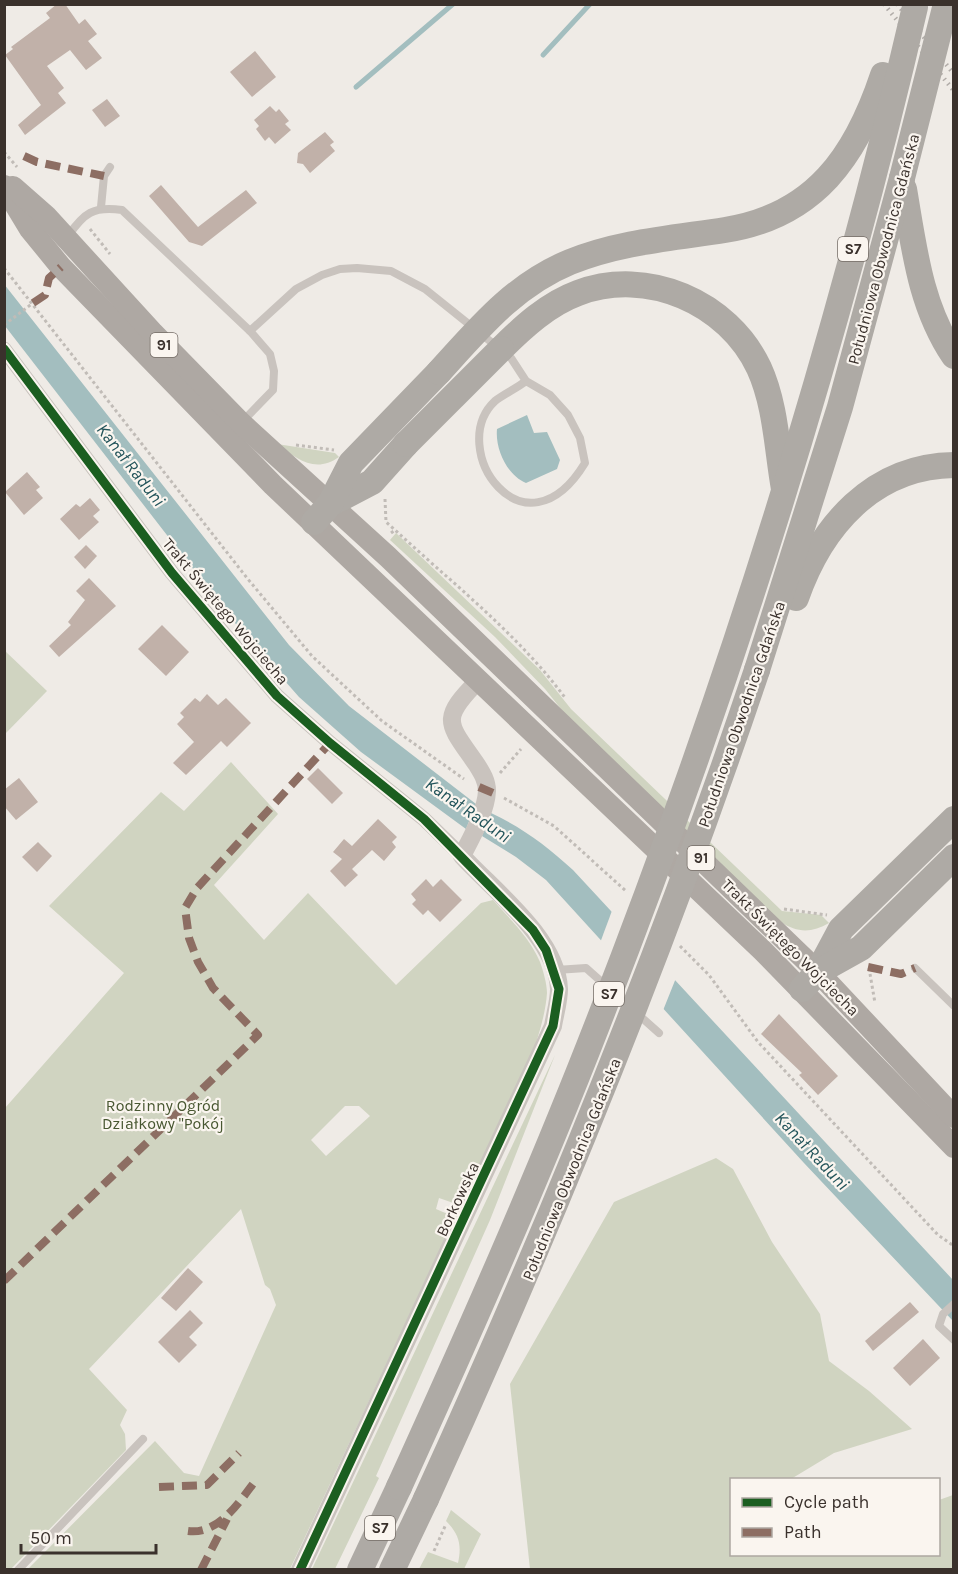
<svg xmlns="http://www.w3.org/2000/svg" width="958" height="1574" font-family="Karla,sans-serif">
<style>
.green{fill:#d0d4c1;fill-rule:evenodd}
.water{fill:#a3bebf}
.pier{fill:#efebe6}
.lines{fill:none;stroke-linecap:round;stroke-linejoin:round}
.stream{stroke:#a3bebf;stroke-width:5}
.building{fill:#c1b1a9}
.path{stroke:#c1bcb7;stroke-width:3;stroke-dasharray:3 3;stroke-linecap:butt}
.service{stroke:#c9c3be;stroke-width:8}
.minor{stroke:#c9c3be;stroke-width:15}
.tertiary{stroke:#c9c3be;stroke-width:18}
.primary{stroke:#aea8a3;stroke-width:22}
.motorway{stroke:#aeaaa5;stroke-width:26}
.rail{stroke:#b1aca8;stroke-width:4.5;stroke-dasharray:1.5 4.5;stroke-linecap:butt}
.motorway-bridge{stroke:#aeaaa5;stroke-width:26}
.quiet{stroke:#8d6e63;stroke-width:8;stroke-dasharray:15 8;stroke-linecap:butt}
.cycleway-casing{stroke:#faf5ef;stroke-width:13}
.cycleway{stroke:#1b5e20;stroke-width:9}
.labels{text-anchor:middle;stroke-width:4.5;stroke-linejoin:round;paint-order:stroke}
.shield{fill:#faf5ef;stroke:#746c66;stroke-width:1.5}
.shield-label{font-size:15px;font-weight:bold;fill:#3a312c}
.street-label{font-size:16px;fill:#3a312c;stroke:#faf5ef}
.park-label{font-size:16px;fill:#485731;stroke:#faf5ef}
.water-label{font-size:18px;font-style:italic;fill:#23545a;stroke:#faf5ef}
</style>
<rect width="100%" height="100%" fill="#efebe6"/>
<!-- green -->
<g class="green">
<path d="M 277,444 L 335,453 L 339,457 C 315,474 297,459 277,444 Z"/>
<path d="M 396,533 L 540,670 L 571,709 L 782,911 L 821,915 L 829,923 C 812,933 797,933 781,922 L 565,714 L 545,689 L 495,637 L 390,540 Z"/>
<path d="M 4,650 L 47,691 L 5,734 L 4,734 Z"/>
<path d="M 231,762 L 278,814 L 214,885 L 264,940 L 308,893 L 396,985 L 481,903 L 493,900 C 510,919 530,938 540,962 C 543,970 547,984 547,993 C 543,1053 488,1150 462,1206 L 439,1198 L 436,1209 L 450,1215 L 453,1222 L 290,1569 L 28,1569 L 155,1441 L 184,1473 L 199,1476 L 276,1305 L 270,1289 L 265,1285 L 241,1209 L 89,1369 L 127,1410 L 120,1425 L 125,1434 L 126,1450 L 11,1569 L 5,1570 L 5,1108 L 124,973 L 49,906 L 161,792 L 184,811 ZM 345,1106 L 359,1106 L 370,1116 L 326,1156 L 311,1140 Z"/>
<path d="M 555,1055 L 490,1220 L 376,1476 L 379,1478 L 335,1569 L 312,1569 Z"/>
<path d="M 716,1158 L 733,1169 L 772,1242 L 820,1314 L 829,1361 L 869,1391 L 912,1429 L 834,1453 L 791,1479 L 732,1480 L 732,1554 L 938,1554 L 939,1500 L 953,1495 L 953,1569 L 530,1569 L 510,1384 L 614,1202 Z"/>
<path d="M 451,1510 L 481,1534 L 464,1569 L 419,1569 L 428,1552 L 458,1563 C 462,1545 459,1534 446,1521 Z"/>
</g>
<!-- water -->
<g class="water">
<path d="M 4,284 L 289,645 L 349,706 L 476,804 L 466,829 L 361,752 L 299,697 L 242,632 L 5,326 Z"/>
<path d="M 527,415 L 534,433 L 547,432 L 560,460 L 557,469 L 526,483 C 507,475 495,449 497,429 Z"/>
<path d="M 491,813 C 523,828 547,846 573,870 L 953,1280 L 953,1321 L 804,1163 L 546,880 L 516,857 L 482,836 Z"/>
</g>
<!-- pier -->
<path class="pier" d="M 613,908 L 676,978 L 662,1013 L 600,943 Z"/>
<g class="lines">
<!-- stream -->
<g class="stream">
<path d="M 543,55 L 590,4"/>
<path d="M 356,87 L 453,4"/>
</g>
</g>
<!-- building -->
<g class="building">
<path d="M 57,4 L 65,4 L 79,24 L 85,19 L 97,34 L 88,41 L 102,58 L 86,70 L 70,50 L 47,66 L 64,88 L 58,93 L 66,103 L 25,135 L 18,125 L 41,105 L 5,55 L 13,49 L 11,47 L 50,18 L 46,13 Z"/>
<path d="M 255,51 L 276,77 L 252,97 L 230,72 Z"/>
<path d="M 107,99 L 120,116 L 105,127 L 92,110 Z"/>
<path d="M 270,106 L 276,112 L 279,109 L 289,121 L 285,124 L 291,130 L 275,144 L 269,137 L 265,141 L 256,129 L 259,126 L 254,120 Z"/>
<path d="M 325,132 L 334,142 L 330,145 L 335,151 L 310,173 L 303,164 L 297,163 L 298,153 Z"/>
<path d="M 161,185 L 198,227 L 246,190 L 257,203 L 202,246 L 189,242 L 149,196 Z"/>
<path d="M 27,472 L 40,487 L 36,490 L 43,498 L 24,515 L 5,492 Z"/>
<path d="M 90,498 L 100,510 L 93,516 L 99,522 L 79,540 L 60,519 L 76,504 L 80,507 Z"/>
<path d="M 86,545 L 97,556 L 85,569 L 74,557 Z"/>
<path d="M 89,578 L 116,606 L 59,657 L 49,646 L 71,625 L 68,622 L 85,600 L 76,591 Z"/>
<path d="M 162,625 L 189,652 L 166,676 L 138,649 Z"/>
<path d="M 207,694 L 218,705 L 226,698 L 251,723 L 227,747 L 221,741 L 186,775 L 173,763 L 194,742 L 177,724 L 184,717 L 180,713 L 195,698 L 200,702 Z"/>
<path d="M 318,768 L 343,793 L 332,804 L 307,779 Z"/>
<path d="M 19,778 L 38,802 L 16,820 L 4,806 L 4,790 Z"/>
<path d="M 378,819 L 397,837 L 392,842 L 396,847 L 384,861 L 372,850 L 352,869 L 358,875 L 345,887 L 330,871 L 342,859 L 333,852 L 344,839 L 352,846 Z"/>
<path d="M 38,842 L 52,856 L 37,872 L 22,857 Z"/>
<path d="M 426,879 L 433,887 L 441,879 L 462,900 L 440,922 L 428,910 L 423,915 L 412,904 L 416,900 L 411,894 Z"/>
<path d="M 779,1014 L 838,1076 L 818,1095 L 799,1075 L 802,1073 L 761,1034 Z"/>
<path d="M 188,1268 L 203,1282 L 176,1311 L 161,1298 Z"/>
<path d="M 910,1302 L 919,1312 L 873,1351 L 865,1341 Z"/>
<path d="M 190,1310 L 203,1323 L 189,1337 L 197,1345 L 179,1363 L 158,1342 Z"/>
<path d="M 923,1339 L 940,1358 L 910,1386 L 893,1368 Z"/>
</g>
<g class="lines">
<!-- path -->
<g class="path">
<path d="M 4,152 L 17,167"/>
<path d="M 90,229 L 110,254"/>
<path d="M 4,268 L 247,578 L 312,656 L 382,721 L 464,779"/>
<path d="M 4,325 L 33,303"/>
<path d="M 296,445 L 334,450"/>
<path d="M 385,499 L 386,522 L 395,530"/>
<path d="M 391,533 L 395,530 C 452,583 519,635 566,699"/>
<path d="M 500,773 L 521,749"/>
<path d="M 504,798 L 554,826 L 627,892"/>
<path d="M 784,909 L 827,915"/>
<path d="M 680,946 L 709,975 L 758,1042 L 938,1235 L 954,1246"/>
<path d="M 869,968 L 875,1003"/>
<path d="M 434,1551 L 446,1524"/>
</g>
<!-- service -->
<g class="service">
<path d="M 101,207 L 104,176 L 110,167"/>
<path d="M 68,236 C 84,213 93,206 122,210 L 250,331 L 270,354 L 274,371 L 273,390 L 242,422"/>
<path d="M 250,331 L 296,289 L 322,275 L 340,269 L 357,268 L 391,271 L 425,289 L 511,358 L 526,381 L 550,395 L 568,415 L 580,438 L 585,463 C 524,563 445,448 495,401 C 504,394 517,388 526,381"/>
<path d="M 915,968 L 954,1006"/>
<path d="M 556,970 L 586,968 L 659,1033"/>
<path d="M 954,1304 L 943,1314 L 939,1326 L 954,1340"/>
<path d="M 18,1570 L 143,1439"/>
</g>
<!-- minor -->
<path class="minor" d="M 4,349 L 172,573 L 277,696 L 330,743 L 424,819 L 462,856"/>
<!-- tertiary -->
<path class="tertiary" d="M 300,1570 L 553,1026 C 555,1014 559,1001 559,989 C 557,938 494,891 462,856 C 471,838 486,812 487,791 C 487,781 482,773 477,765 C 448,723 439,720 478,681"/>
<!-- primary -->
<g class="primary">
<path d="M 4,186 L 30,229 L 61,267 L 273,485 L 763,951 L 954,1147"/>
<path d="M 13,187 L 46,216 L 152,332 L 241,423 L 388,557 L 818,972 L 954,1117"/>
</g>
<!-- motorway -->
<g class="motorway">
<path d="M 904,189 C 914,247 920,306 954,356"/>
<path d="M 501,349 C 523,327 548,304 578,293 C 647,267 728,302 759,368 C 776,405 777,450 784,489"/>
<path d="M 330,504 L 372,482 L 406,444"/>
<path d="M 314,522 L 330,504 L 351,463 L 439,372"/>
<path d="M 796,598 C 821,526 873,466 954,465"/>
<path d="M 757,670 L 840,407 L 902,178"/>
<path d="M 818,972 L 841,929 L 954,819"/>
<path d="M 802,989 L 818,972 L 861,948 L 954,857"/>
<path d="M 360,1570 L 399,1487"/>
<path d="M 392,1570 L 426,1499"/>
</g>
<!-- rail -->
<g class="rail">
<path d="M 884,4 L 954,91"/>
<path d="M 897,4 L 954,74"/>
</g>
<!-- motorway-bridge -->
<g class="motorway-bridge">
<path d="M 902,178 L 946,4"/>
<path d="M 439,372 C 479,328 514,285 570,262 C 619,242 673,238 725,230 C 815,216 856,156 883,75"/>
<path d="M 406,444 L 501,349"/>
<path d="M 399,1487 C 469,1333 537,1180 598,1023 C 727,693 835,352 915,7"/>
<path d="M 426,1499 C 550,1227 662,953 757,670"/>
</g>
<!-- quiet -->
<g class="quiet">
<path d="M 24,156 L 37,162 L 104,176"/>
<path d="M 33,303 L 45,295 L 49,278 L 61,267"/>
<path d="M 479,787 L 493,793"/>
<path d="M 868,967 L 901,974 L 915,968"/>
<path d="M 4,1281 L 258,1035 L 213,988 L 198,962 L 189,938 L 185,908 L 197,888 L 330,743"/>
<path d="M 159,1487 L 207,1485 L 239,1453"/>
<path d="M 188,1531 C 217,1535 238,1504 253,1484"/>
<path d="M 201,1570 L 227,1519"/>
</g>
<defs>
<path id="cycleway" d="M 4,349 L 172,573 L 277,696 L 330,743 L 424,819 L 533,930 L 546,950 L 559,989 L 553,1026 L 300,1570"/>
</defs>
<!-- cycleway casing -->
<use href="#cycleway" class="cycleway-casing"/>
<!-- cycleway -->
<use href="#cycleway" class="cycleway"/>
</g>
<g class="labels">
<!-- shield labels -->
<g class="shield">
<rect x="838" y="237" width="30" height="24" rx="4.5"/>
<rect x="150.5" y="333" width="27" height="24" rx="4.5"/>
<rect x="687.5" y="846" width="27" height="24" rx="4.5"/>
<rect x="594" y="982" width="30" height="24" rx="4.5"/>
<rect x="365" y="1516" width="30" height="24" rx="4.5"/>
</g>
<g class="shield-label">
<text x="853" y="254">S7</text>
<text x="164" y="350">91</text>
<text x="701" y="863">91</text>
<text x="609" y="999">S7</text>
<text x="380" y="1533">S7</text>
</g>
<!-- street labels -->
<g class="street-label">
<text transform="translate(883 249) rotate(-75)" y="6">Południowa Obwodnica Gdańska</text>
<text transform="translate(226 611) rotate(50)" y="6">Trakt Świętego Wojciecha</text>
<text transform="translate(741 714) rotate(-71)" y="6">Południowa Obwodnica Gdańska</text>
<text transform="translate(791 947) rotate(45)" y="6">Trakt Świętego Wojciecha</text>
<text transform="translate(571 1169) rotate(-68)" y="6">Południowa Obwodnica Gdańska</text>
<text transform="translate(457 1199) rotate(-65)" y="6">Borkowska</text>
</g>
<!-- park labels -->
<g class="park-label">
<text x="163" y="1111">Rodzinny Ogród<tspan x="163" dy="18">Działkowy "Pokój</tspan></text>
</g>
<!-- water labels -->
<g class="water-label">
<text transform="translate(131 465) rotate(52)" y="6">Kanał Raduni</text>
<text transform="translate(468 810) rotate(35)" y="6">Kanał Raduni</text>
<text transform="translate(812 1151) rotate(47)" y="6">Kanał Raduni</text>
</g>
</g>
<!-- border -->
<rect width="958" height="1574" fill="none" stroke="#3a312c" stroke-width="12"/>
<!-- legend -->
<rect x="730" y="1478" width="210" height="78" fill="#faf5ef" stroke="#ada7a1" stroke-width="1.5"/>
<rect x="742" y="1498" width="30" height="9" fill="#1b5e20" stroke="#ada7a1" stroke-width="1.5"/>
<text x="784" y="1508" font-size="18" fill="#3a312c">Cycle path</text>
<rect x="742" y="1528" width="30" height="9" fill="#8d6e63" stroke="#ada7a1" stroke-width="1.5"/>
<text x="784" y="1538" font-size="18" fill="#3a312c">Path</text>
<!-- scale -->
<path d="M21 1544v9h135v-9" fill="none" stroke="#3a312c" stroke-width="3"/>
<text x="30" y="1544" font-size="18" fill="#3a312c" stroke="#faf5ef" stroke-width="4.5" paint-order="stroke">50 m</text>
</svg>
